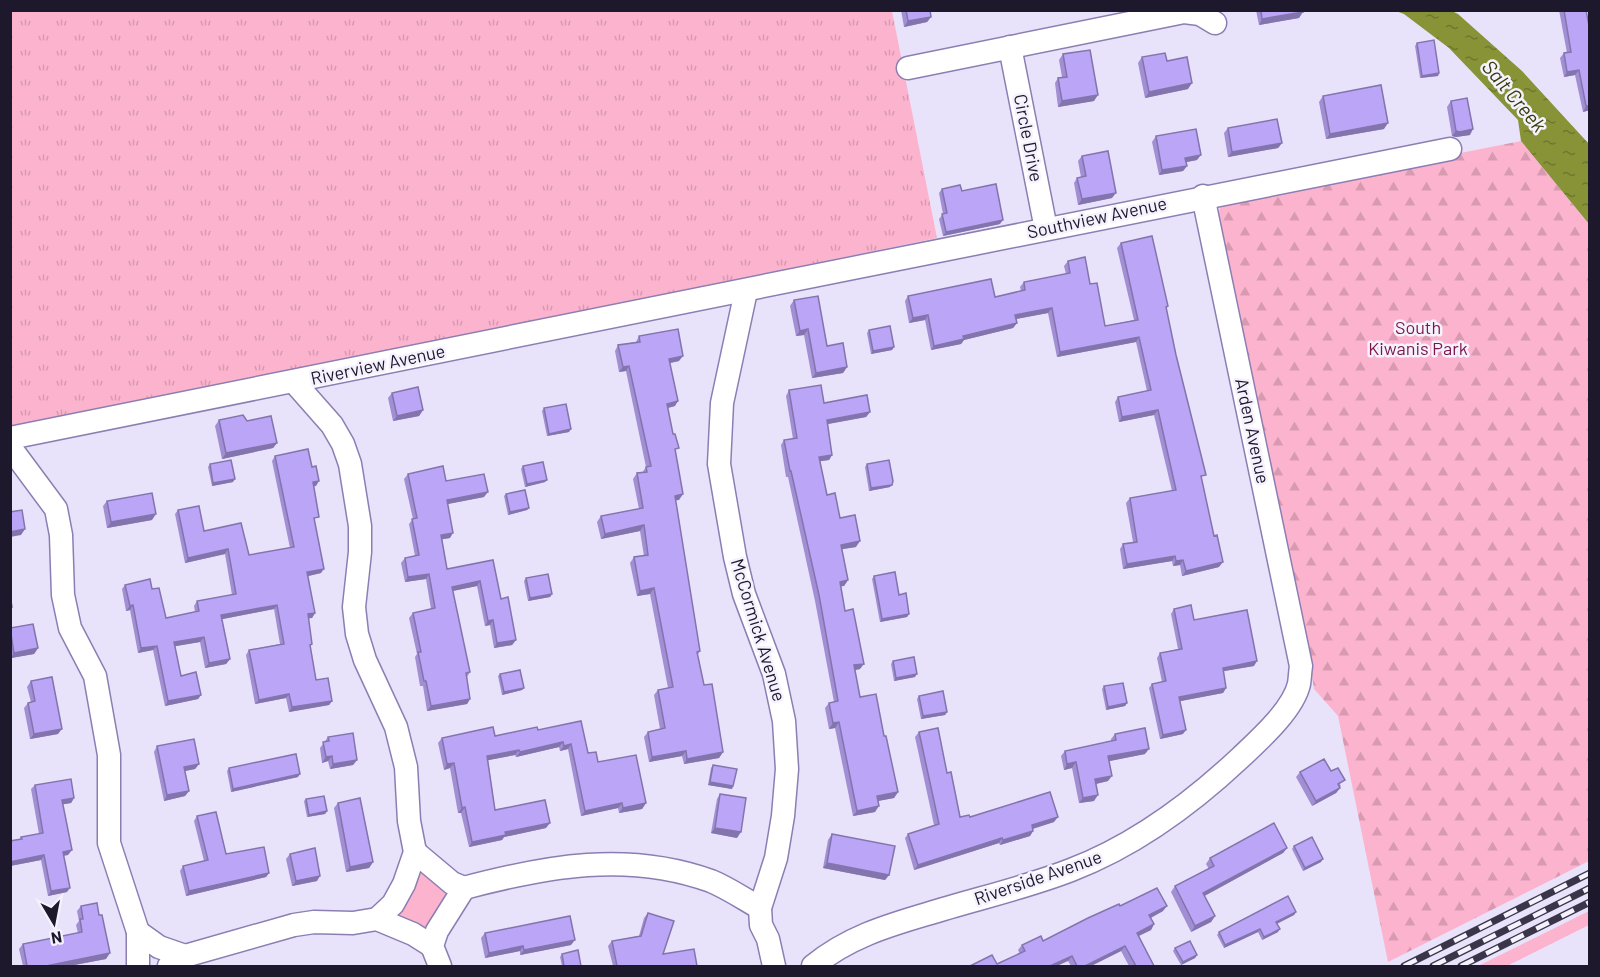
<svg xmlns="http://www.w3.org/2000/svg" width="1600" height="977" font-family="Barlow,sans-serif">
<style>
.green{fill:#fcb4ce}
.forest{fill:url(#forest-firs)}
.park{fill:url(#park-tufts)}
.water{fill:url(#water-ripples)}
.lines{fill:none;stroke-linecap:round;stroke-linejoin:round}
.minor-casing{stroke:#8c7eb3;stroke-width:25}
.minor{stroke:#fff;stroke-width:22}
.rail-casing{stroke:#3b354a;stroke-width:7}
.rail{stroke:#f5f2fe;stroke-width:4.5;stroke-dasharray:14;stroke-linecap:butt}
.wall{fill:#a18ed4}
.shaded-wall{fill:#8374ad}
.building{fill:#bba5f7;stroke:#8374ad;stroke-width:1.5}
.labels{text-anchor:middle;stroke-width:5;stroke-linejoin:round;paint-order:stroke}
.street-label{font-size:18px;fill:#1e182d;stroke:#f5f2fe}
.park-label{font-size:18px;fill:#7c1648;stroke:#f5f2fe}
.water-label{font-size:20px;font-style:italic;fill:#363c08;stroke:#f5f2fe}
</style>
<defs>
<pattern id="forest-firs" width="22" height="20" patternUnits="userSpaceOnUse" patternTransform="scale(1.5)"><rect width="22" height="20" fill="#fcb4ce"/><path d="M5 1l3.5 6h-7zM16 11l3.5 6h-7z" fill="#d89ab1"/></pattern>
<pattern id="park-tufts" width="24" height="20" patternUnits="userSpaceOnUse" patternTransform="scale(1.5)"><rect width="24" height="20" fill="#fcb4ce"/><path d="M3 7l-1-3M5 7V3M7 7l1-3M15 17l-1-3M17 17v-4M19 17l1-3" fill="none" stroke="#d89ab1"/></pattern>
<pattern id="water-ripples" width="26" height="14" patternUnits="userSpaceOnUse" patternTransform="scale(1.5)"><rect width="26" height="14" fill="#879336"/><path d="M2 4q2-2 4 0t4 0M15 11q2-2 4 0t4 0" fill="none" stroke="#6e772e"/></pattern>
</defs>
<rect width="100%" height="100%" fill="#e8e3fa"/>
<!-- green -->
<g class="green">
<path d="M 421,872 L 444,883 L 449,897 L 427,933 L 400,922 L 400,909 L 417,874 Z"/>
<path d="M 1589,911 L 1589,925 L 1507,966 L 1478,966 Z"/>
</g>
<!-- forest -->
<path class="forest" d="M 1521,141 L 1589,224 L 1589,861 L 1388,962 L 1338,716 L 1314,689 L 1310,664 L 1218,219 C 1219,209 1220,205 1228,199 Z"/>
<!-- park -->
<path class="park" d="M 11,11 L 892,11 L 937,238 L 11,429 Z"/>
<!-- water -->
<path class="water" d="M 1396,11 L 1452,11 L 1458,14 L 1522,71 L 1589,144 L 1589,224 L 1521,141 L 1518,120 L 1449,48 L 1404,14 Z"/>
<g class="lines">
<defs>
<g id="minor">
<path d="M 1010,47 L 1046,229"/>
<path d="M 908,68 L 1184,12 L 1200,14 L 1215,23"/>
<path d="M 746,291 L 722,403 L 719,464 L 735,557 L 744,594 L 774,674 L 784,721 L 787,769 L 783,816 L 776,858 L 760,908 L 761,925 L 768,939 L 774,966"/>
<path d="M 295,383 L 332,425 L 343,444 L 350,464 L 360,526 L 360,552 L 354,607 L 357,634 L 365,660 L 396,727 L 406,767 L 409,821 L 415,852 L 404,884 L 393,904 L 377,919"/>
<path d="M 10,438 C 491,345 969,241 1450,149"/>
<path d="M 10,447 L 56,509 L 61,535 L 63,595 L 70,628 L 95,676 L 109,755 L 109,843 L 138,932 L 138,966"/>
<path d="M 415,852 L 452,883 L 464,888 L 437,931 L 432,946 L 440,966"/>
<path d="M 464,888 C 547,866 628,851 711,881 C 728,888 744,899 760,908"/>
<path d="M 138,932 L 159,947 L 185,956"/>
<path d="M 169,966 L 185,956 L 294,925 L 314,922 L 353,923 L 377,919 L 413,934 L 432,946"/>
<path d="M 813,966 C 847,938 886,926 927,914 C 975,899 1025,888 1071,870 C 1134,846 1191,804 1240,758 C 1259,740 1293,710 1299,684 C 1300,678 1300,672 1301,666 L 1203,196"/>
</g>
</defs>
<!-- minor casing -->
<use href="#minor" class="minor-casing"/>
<!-- minor -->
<use href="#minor" class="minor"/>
<defs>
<g id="rail">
<path d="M 1404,966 L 1590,873"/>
<path d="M 1433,966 L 1590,888"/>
<path d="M 1461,966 L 1590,902"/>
</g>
</defs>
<!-- rail casing -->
<use href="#rail" class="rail-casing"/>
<!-- rail -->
<use href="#rail" class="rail"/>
</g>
<!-- wall -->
<g class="wall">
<path d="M 901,10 L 930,10 L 931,17 L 927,22 L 904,27 Z"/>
<path d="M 1256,10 L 1303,10 L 1299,18 L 1259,25 Z"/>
<path d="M 1559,10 L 1586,10 L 1590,31 L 1590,110 L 1583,112 L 1575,75 L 1564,77 L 1560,58 L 1564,53 L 1567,53 Z"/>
<path d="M 1417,43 L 1439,73 L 1438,76 L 1420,78 L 1415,46 Z"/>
<path d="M 1063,54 L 1094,101 L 1058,107 L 1055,83 L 1058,78 L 1062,77 L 1059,60 Z"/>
<path d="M 1142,57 L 1167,61 L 1188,89 L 1145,98 L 1138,63 Z"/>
<path d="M 1323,96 L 1384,129 L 1326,139 L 1319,102 Z"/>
<path d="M 1451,101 L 1470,135 L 1456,137 L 1452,136 L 1447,107 Z"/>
<path d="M 1228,128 L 1282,143 L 1278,148 L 1228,157 L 1224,133 Z"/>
<path d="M 1156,136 L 1197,160 L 1186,162 L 1187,166 L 1183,171 L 1159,175 L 1152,142 Z"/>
<path d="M 1082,156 L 1112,198 L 1078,205 L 1074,183 L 1077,178 L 1081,177 L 1078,161 Z"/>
<path d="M 942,189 L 962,191 L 1000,224 L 943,236 L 939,219 L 943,214 L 939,193 Z"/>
<path d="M 1121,243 L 1168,306 L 1166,309 L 1219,567 L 1182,576 L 1180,565 L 1173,566 L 1172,561 L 1123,569 L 1120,549 L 1123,544 L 1133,542 L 1126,503 L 1130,498 L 1172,491 L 1154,415 L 1119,422 L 1115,402 L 1118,397 L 1147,391 L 1136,342 L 1057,357 L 1048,313 L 1016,319 L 1017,323 L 1013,328 L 964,340 L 961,344 L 931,350 L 925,320 L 909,323 L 905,301 L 908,296 L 995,297 L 1021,291 L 1020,287 L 1024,282 L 1066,274 L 1064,266 L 1068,261 L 1090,284 L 1105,326 L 1134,320 L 1117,248 Z"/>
<path d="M 794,300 L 827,346 L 847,367 L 843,373 L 812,378 L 804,335 L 796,336 L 790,306 Z"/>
<path d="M 869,330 L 894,347 L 892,350 L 871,354 L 867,333 Z"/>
<path d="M 639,336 L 679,361 L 670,363 L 675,406 L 668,408 L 675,453 L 679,500 L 675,500 L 700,651 L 697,656 L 704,685 L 723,752 L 719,758 L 684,764 L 682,756 L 649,762 L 644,737 L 648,732 L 660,729 L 654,695 L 658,690 L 668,688 L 650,594 L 637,596 L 630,563 L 634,557 L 644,556 L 640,531 L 601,539 L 597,522 L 601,516 L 639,509 L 633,479 L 637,473 L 642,473 L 646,467 L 626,371 L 619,372 L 615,351 L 618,345 L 636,342 Z"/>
<path d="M 789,390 L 824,403 L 870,412 L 866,417 L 827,424 L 832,455 L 829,460 L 820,461 L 827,495 L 856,547 L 842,549 L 848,580 L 844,586 L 841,586 L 845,611 L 860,669 L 855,670 L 860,697 L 884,736 L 898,792 L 894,798 L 877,801 L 875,812 L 853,816 L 835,728 L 829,729 L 825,708 L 829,703 L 834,702 L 815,601 L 788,477 L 786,477 L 781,445 L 784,440 L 793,439 L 786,396 Z"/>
<path d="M 392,393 L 423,410 L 419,416 L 393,421 L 388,398 Z"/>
<path d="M 544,408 L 569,432 L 547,436 L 542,411 Z"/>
<path d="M 219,420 L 277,443 L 273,448 L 222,459 L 215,426 Z"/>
<path d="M 275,456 L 316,486 L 313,486 L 315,522 L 321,573 L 308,576 L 315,613 L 312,618 L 308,618 L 310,647 L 316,680 L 332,701 L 329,705 L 289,712 L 286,698 L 255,704 L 246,655 L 249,650 L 280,644 L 274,609 L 222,619 L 230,659 L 226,664 L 205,668 L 200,642 L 175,646 L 181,676 L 201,695 L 198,699 L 165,706 L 153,650 L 138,653 L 130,610 L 126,611 L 122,589 L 125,585 L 152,589 L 166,618 L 195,612 L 194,606 L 197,601 L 232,595 L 225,554 L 185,563 L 175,514 L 178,510 L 204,531 L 249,555 L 290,548 L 272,461 Z"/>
<path d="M 210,464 L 233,482 L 212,486 L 208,467 Z"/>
<path d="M 867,464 L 890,487 L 869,491 L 865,467 Z"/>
<path d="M 523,466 L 547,480 L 545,482 L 525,487 L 521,469 Z"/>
<path d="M 408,474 L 446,481 L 484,497 L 447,504 L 450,538 L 442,539 L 447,569 L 493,560 L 501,599 L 516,640 L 512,645 L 494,648 L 490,625 L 485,626 L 477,586 L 452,591 L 470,672 L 467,677 L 470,699 L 467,704 L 427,711 L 423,686 L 420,686 L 415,657 L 417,654 L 409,618 L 413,613 L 431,609 L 426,579 L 405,582 L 401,563 L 405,558 L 415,556 L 409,524 L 413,519 L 404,479 Z"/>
<path d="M 506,494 L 529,508 L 527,510 L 508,515 L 504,496 Z"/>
<path d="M 107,501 L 152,520 L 107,528 L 103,506 Z"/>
<path d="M 874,576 L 899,595 L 909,614 L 907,617 L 880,622 L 872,579 Z"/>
<path d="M 526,578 L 552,594 L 550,597 L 528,601 L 524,581 Z"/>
<path d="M 1174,609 L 1194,620 L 1254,666 L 1223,671 L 1226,688 L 1223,693 L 1180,701 L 1183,734 L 1160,739 L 1149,688 L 1152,684 L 1162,682 L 1157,658 L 1160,653 L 1178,649 L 1171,614 Z"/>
<path d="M 10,628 L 38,648 L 34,654 L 11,658 Z"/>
<path d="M 893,661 L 915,677 L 894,681 L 891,664 Z"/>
<path d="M 500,674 L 524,688 L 522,690 L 502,695 L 498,676 Z"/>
<path d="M 31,681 L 58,734 L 30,739 L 24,708 L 28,703 L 31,702 L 27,687 Z"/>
<path d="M 1104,686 L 1127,703 L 1125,706 L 1106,710 L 1102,689 Z"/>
<path d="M 919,696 L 947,712 L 945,715 L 921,719 L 917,699 Z"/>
<path d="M 581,721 L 588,753 L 646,803 L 642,809 L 619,813 L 618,808 L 581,816 L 568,749 L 560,751 L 559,747 L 516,757 L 515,755 L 488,760 L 495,810 L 546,828 L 504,837 L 502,840 L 469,847 L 461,813 L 458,813 L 450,768 L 444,770 L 438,743 L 442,738 L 495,736 L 538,730 Z"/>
<path d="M 919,732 L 947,773 L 960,817 L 1054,822 L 1033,829 L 1033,831 L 1030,836 L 1000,845 L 999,843 L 914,870 L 905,838 L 908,834 L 934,825 L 915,737 Z"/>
<path d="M 1115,734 L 1145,754 L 1109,761 L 1108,781 L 1096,784 L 1094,801 L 1079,803 L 1072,768 L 1064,770 L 1061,756 L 1065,751 L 1111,741 L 1111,739 Z"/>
<path d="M 328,737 L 357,760 L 353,765 L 330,769 L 328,761 L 322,763 L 320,748 Z"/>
<path d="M 157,746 L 199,764 L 195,769 L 185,771 L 189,791 L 185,796 L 164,801 L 154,752 Z"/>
<path d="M 713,765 L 733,786 L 732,789 L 708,785 L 711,768 Z"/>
<path d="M 229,768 L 298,777 L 231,792 L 227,771 Z"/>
<path d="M 1331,771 L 1341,786 L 1340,787 L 1340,788 L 1336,793 L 1312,806 L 1296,777 L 1300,772 Z"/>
<path d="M 35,785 L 74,798 L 71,803 L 63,804 L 68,855 L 63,856 L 67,892 L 48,896 L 41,860 L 10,866 L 10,841 L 19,840 L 21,837 L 39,834 L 31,789 Z"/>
<path d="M 720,794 L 737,838 L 711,833 L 717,799 Z"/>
<path d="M 306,799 L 327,811 L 325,814 L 307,817 L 304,801 Z"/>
<path d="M 338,803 L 373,862 L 369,868 L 346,872 L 334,808 Z"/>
<path d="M 197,816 L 226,854 L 269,873 L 266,877 L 186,896 L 180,871 L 183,866 L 204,861 L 194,821 Z"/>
<path d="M 832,834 L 889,875 L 885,880 L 823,868 L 828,840 Z"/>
<path d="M 1294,846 L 1321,862 L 1303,871 L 1292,849 Z"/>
<path d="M 1287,848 L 1283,853 L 1204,896 L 1215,916 L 1211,922 L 1191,932 L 1171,892 L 1175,886 L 1209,869 L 1206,864 L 1210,858 Z"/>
<path d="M 290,854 L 317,881 L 292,886 L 286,859 Z"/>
<path d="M 81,906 L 106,959 L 69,966 L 23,966 L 19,949 L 23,944 L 78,933 L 76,925 L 79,921 L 77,911 Z"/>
<path d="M 1120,906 L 1163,911 L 1151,918 L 1154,924 L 1151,930 L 1139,936 L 1154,966 L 1129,966 L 1121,951 L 1091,966 L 1071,966 L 1068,961 L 997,964 L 1020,954 L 1018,950 L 1022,945 L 1043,941 Z"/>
<path d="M 1296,912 L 1294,915 L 1277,924 L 1278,932 L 1262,940 L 1258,932 L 1224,948 L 1217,935 L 1219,932 Z"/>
<path d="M 648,913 L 663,954 L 697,966 L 613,966 L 608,946 L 612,941 L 639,936 L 644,918 Z"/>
<path d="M 485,933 L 571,945 L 520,955 L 520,951 L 485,958 L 481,938 Z"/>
<path d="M 1175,948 L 1197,955 L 1195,958 L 1181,965 L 1173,951 Z"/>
<path d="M 562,954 L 581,966 L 562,966 L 560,957 Z"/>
</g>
<!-- shaded-wall -->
<g class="shaded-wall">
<path d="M 1303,12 L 1299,18 L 1259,25 L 1262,19 Z"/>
<path d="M 931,17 L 927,22 L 904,27 L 908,21 Z"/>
<path d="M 1579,70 L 1575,75 L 1564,77 L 1567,72 Z"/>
<path d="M 1439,73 L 1438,76 L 1420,78 L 1422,76 Z"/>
<path d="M 1192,83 L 1188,89 L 1145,98 L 1149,92 Z"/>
<path d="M 1098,95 L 1094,101 L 1058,107 L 1062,101 Z"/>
<path d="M 1586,106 L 1590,106 L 1590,110 L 1583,112 Z"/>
<path d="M 1388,123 L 1384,129 L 1326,139 L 1330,134 Z"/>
<path d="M 1473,129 L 1470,135 L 1456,137 L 1452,136 L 1456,131 Z"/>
<path d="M 1282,143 L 1278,148 L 1228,157 L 1232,152 Z"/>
<path d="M 1201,155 L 1197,160 L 1182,163 L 1185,158 Z"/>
<path d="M 1187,166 L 1183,171 L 1159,175 L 1162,170 Z"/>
<path d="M 1116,193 L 1112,198 L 1078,205 L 1082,199 Z"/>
<path d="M 1003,220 L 1000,224 L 943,236 L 946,232 Z"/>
<path d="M 1052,308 L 1048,313 L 1011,320 L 1015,315 Z"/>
<path d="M 928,315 L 925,320 L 909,323 L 913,318 Z"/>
<path d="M 1017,323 L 1013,328 L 964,340 L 961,344 L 931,350 L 934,346 L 963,336 Z"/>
<path d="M 808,329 L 804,335 L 796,336 L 800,331 Z"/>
<path d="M 1139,337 L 1136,342 L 1057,357 L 1060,352 Z"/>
<path d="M 894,347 L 892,350 L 871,354 L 873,351 Z"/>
<path d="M 683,356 L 679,361 L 665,364 L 669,359 Z"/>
<path d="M 629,366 L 626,371 L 619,372 L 623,367 Z"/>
<path d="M 847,367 L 843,373 L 812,378 L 816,373 Z"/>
<path d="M 678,401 L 675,406 L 663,409 L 667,404 Z"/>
<path d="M 423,410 L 419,416 L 393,421 L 397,416 Z"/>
<path d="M 1158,410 L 1154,415 L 1119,422 L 1122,417 Z"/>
<path d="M 870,412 L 866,417 L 823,425 L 827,420 Z"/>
<path d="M 571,429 L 569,432 L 547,436 L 549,434 Z"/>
<path d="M 277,443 L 273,448 L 222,459 L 226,453 Z"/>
<path d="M 832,455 L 829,460 L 815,462 L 819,457 Z"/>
<path d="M 235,479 L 233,482 L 212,486 L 213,483 Z"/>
<path d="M 547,480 L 545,482 L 525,487 L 527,484 Z"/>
<path d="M 319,481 L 316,486 L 309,487 L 313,482 Z"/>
<path d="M 892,485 L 890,487 L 869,491 L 871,488 Z"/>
<path d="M 488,492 L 484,497 L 443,505 L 447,500 Z"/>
<path d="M 683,494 L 679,500 L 671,501 L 675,496 Z"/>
<path d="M 529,508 L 527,510 L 508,515 L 510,512 Z"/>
<path d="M 156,514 L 152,520 L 107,528 L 111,522 Z"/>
<path d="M 644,525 L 640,531 L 601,539 L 605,534 Z"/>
<path d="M 25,529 L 21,535 L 10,537 L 10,532 Z"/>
<path d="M 453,533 L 450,538 L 438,540 L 441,535 Z"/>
<path d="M 860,541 L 856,547 L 837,550 L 841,545 Z"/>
<path d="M 228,549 L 225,554 L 185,563 L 188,558 Z"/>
<path d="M 1175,556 L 1172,561 L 1123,569 L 1127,564 Z"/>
<path d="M 1183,560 L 1180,565 L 1173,566 L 1176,561 Z"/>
<path d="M 1223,562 L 1219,567 L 1182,576 L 1186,571 Z"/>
<path d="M 324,569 L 321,573 L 304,577 L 307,572 Z"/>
<path d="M 429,574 L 426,579 L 405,582 L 408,577 Z"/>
<path d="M 848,580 L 844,586 L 836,587 L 840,582 Z"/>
<path d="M 480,581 L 477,586 L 448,592 L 452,587 Z"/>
<path d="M 654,588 L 650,594 L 637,596 L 640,591 Z"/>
<path d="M 552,594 L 550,597 L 528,601 L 530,598 Z"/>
<path d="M 133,605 L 130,610 L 126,611 L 130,606 Z"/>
<path d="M 277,605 L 274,609 L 218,620 L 221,615 Z"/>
<path d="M 315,613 L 312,618 L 304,619 L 308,614 Z"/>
<path d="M 909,614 L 907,617 L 880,622 L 882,619 Z"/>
<path d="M 493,620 L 490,625 L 485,626 L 488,621 Z"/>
<path d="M 204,637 L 200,642 L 171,647 L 174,642 Z"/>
<path d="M 516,640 L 512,645 L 494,648 L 497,643 Z"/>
<path d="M 157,646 L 153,650 L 138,653 L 141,648 Z"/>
<path d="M 38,648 L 34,654 L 11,658 L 14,653 Z"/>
<path d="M 230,659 L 226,664 L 205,668 L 209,663 Z"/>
<path d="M 1257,661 L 1254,666 L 1219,672 L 1223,668 Z"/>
<path d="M 864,664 L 860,669 L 850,671 L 854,665 Z"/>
<path d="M 917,674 L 915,677 L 894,681 L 896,678 Z"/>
<path d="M 524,688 L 522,690 L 502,695 L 504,692 Z"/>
<path d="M 1226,688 L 1223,693 L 1176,702 L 1179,697 Z"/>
<path d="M 289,694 L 286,698 L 255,704 L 259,700 Z"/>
<path d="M 201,695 L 198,699 L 165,706 L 168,701 Z"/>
<path d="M 470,699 L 467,704 L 427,711 L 431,706 Z"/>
<path d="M 332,701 L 329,705 L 289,712 L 292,707 Z"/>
<path d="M 1127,703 L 1125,706 L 1106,710 L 1108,707 Z"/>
<path d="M 947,712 L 945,715 L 921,719 L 923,716 Z"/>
<path d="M 839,722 L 835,728 L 829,729 L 833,723 Z"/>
<path d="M 62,729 L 58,734 L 30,739 L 34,734 Z"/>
<path d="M 1186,730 L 1183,734 L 1160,739 L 1163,735 Z"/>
<path d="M 563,742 L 559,747 L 516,757 L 520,752 Z"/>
<path d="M 571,744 L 568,749 L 560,751 L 564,746 Z"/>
<path d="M 1149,749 L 1145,754 L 1105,762 L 1108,756 Z"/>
<path d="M 519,750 L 515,755 L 484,761 L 487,756 Z"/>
<path d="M 686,751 L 682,756 L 649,762 L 652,757 Z"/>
<path d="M 723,752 L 719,758 L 684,764 L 687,759 Z"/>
<path d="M 332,756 L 328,761 L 322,763 L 326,757 Z"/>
<path d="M 357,760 L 353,765 L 330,769 L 333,764 Z"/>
<path d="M 1076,762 L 1072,768 L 1064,770 L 1067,764 Z"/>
<path d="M 454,763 L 450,768 L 444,770 L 447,764 Z"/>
<path d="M 199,764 L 195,769 L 180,772 L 184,767 Z"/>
<path d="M 300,774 L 298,777 L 231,792 L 233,789 Z"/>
<path d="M 1112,776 L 1108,781 L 1091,785 L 1095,779 Z"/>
<path d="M 710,782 L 733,786 L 732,789 L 708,785 Z"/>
<path d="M 1340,788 L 1336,793 L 1312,806 L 1316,801 Z"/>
<path d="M 189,791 L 185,796 L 164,801 L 167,795 Z"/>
<path d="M 898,792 L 894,798 L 873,802 L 877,796 Z"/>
<path d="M 1098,795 L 1094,801 L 1079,803 L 1083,798 Z"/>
<path d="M 74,798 L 71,803 L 59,805 L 62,800 Z"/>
<path d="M 622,803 L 618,808 L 581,816 L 585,811 Z"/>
<path d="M 646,803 L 642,809 L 619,813 L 623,808 Z"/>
<path d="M 879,806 L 875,812 L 853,816 L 857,811 Z"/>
<path d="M 465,807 L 461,813 L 458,813 L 462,808 Z"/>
<path d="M 327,811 L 325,814 L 307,817 L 309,815 Z"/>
<path d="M 1058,817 L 1054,822 L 1028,830 L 1032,825 Z"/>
<path d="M 550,823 L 546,828 L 504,837 L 502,840 L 469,847 L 472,842 L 505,832 Z"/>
<path d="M 715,828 L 741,832 L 737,838 L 711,833 Z"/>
<path d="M 1033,831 L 1030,836 L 1000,845 L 1003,840 Z"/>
<path d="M 1002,838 L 999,843 L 914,870 L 918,865 Z"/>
<path d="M 1287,848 L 1283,853 L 1199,899 L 1203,893 Z"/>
<path d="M 72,850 L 68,855 L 59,856 L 63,852 Z"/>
<path d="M 44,855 L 41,860 L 10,866 L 10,862 Z"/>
<path d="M 1323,859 L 1321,862 L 1303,871 L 1305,868 Z"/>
<path d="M 373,862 L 369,868 L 346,872 L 350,867 Z"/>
<path d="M 827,863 L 889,875 L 885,880 L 823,868 Z"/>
<path d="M 269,873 L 266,877 L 186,896 L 189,891 Z"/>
<path d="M 320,876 L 317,881 L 292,886 L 296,881 Z"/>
<path d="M 70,888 L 67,892 L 48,896 L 51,891 Z"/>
<path d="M 1167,906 L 1163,911 L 1146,920 L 1149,915 Z"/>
<path d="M 1296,912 L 1294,915 L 1274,925 L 1276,922 Z"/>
<path d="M 1215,916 L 1211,922 L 1191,932 L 1195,926 Z"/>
<path d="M 1154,924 L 1151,930 L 1134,938 L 1137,933 Z"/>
<path d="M 1260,929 L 1258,932 L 1224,948 L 1225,945 Z"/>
<path d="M 1280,929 L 1278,932 L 1262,940 L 1264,937 Z"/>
<path d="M 575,940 L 571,945 L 520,955 L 524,950 Z"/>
<path d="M 523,946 L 520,951 L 485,958 L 489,953 Z"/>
<path d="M 1125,946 L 1121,951 L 1091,966 L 1085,966 Z"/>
<path d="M 110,953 L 106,959 L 69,966 L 46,966 Z"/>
<path d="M 1197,955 L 1195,958 L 1181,965 L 1183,962 Z"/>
<path d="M 1072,956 L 1068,961 L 1057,966 L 1050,966 Z"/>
</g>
<!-- building -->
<g class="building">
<path d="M 906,10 L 930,10 L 931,17 L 908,21 Z"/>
<path d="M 1261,10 L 1303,10 L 1303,12 L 1262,19 Z"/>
<path d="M 1564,10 L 1586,10 L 1590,31 L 1590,106 L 1586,106 L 1579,70 L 1567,72 L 1564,53 L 1571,52 Z"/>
<path d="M 1434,40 L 1439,73 L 1422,76 L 1417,43 Z"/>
<path d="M 1090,50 L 1098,95 L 1062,101 L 1058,78 L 1067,77 L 1063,54 Z"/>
<path d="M 1165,53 L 1167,61 L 1187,57 L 1192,83 L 1149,92 L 1142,57 Z"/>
<path d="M 1381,85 L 1388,123 L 1330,134 L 1323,96 Z"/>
<path d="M 1467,98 L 1473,129 L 1460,132 L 1456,131 L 1451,101 Z"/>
<path d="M 1277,119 L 1282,143 L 1232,152 L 1228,128 Z"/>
<path d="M 1196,129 L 1201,155 L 1185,158 L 1187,166 L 1162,170 L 1156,136 Z"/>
<path d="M 1108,151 L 1116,193 L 1082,199 L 1077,178 L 1086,176 L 1082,156 Z"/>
<path d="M 996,184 L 1003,220 L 946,232 L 942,214 L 947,213 L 942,189 L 960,185 L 962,191 Z"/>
<path d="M 1152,236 L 1168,306 L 1166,307 L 1176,355 L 1206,475 L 1201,476 L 1214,536 L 1217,535 L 1223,562 L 1186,571 L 1183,560 L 1176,561 L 1175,556 L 1127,564 L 1123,544 L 1137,542 L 1130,498 L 1176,490 L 1158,410 L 1122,417 L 1118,397 L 1151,390 L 1139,337 L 1060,352 L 1052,308 L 1015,315 L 1017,323 L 963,336 L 964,339 L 934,346 L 928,315 L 913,318 L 908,296 L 991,279 L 995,297 L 1025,290 L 1024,282 L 1070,273 L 1068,261 L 1085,257 L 1090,284 L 1097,283 L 1105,326 L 1138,320 L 1121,243 Z"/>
<path d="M 818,296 L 827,346 L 843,343 L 847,367 L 816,373 L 808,329 L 800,331 L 794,300 Z"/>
<path d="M 890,326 L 894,347 L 873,351 L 869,330 Z"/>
<path d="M 678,329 L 683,356 L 669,359 L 678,401 L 667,404 L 673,434 L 675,434 L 679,448 L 675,449 L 683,494 L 675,496 L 700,651 L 697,652 L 704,685 L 712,684 L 723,752 L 687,759 L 686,751 L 652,757 L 648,732 L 665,728 L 658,690 L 673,687 L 654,588 L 640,591 L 634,557 L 648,555 L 644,525 L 605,534 L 601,516 L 643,508 L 637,473 L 647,472 L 646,467 L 651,466 L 629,366 L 623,367 L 618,345 L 640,342 L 639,336 Z"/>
<path d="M 821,385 L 824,403 L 867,395 L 870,412 L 827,420 L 832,455 L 819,457 L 827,495 L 835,493 L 840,518 L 855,515 L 860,541 L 841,545 L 848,580 L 840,582 L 845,611 L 853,609 L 864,664 L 854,665 L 860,697 L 876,694 L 884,736 L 886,736 L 898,792 L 877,796 L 879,806 L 857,811 L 839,722 L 833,723 L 829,703 L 838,701 L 819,595 L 791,471 L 790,471 L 784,440 L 797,438 L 789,390 Z"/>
<path d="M 418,387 L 423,410 L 397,416 L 392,393 Z"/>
<path d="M 566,404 L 571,429 L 549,434 L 544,408 Z"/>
<path d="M 243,415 L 247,421 L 271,416 L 277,443 L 226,453 L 219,420 Z"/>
<path d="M 308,449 L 312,467 L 316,466 L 319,481 L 313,482 L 319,517 L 314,518 L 324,569 L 307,572 L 315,613 L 308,614 L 312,644 L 310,645 L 316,680 L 328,678 L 332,701 L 292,707 L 289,694 L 259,700 L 249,650 L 284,644 L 277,605 L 221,615 L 230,659 L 209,663 L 204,637 L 174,642 L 181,676 L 196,672 L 201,695 L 168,701 L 157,646 L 141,648 L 133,605 L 130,606 L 125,585 L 150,579 L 152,589 L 159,588 L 166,618 L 199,611 L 197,601 L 236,594 L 228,549 L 188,558 L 178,510 L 199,506 L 204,531 L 241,523 L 249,555 L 294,547 L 275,456 Z"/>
<path d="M 231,460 L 235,479 L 213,483 L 210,464 Z"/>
<path d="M 889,460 L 893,481 L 892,485 L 871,488 L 867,464 Z"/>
<path d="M 543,462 L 547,480 L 527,484 L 523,466 Z"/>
<path d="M 443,466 L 446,481 L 484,474 L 488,492 L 447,500 L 453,533 L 441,535 L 447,569 L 493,560 L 501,599 L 508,597 L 516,640 L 497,643 L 493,620 L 488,621 L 480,581 L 452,587 L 470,672 L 466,673 L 470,699 L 431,706 L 426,681 L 424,681 L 418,652 L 421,652 L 413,613 L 435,608 L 429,574 L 408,577 L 405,558 L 419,555 L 412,519 L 417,518 L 408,474 Z"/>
<path d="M 525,490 L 529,508 L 510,512 L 506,494 Z"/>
<path d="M 152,493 L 156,514 L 111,522 L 107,501 Z"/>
<path d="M 22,510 L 25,529 L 10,532 L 10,512 Z"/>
<path d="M 895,572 L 899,595 L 906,593 L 909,614 L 882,619 L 874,576 Z"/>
<path d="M 548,574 L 552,594 L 530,598 L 526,578 Z"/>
<path d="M 10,595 L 12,607 L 10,607 Z"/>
<path d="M 1191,605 L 1194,620 L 1247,610 L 1257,661 L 1223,668 L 1226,688 L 1179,697 L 1186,730 L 1163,735 L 1152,684 L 1166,681 L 1160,653 L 1182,649 L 1174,609 Z"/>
<path d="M 33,624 L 38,648 L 14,653 L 10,628 Z"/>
<path d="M 914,657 L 917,674 L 896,678 L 893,661 Z"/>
<path d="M 520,670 L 524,688 L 504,692 L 500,674 Z"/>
<path d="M 52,677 L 62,729 L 34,734 L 28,703 L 35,701 L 31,681 Z"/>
<path d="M 1123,683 L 1127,703 L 1108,707 L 1104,686 Z"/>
<path d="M 943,691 L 947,712 L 923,716 L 919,696 Z"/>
<path d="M 581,721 L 588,753 L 596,752 L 598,762 L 636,755 L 646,803 L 623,808 L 622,803 L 585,811 L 571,744 L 564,746 L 563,742 L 520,752 L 519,750 L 487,756 L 495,810 L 545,800 L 550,823 L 505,832 L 506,835 L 472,842 L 465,807 L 462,808 L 454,763 L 447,764 L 442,738 L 493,727 L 495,736 L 537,727 L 538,730 Z"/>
<path d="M 938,728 L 947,773 L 951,772 L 960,817 L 969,815 L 970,817 L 1050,792 L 1058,817 L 1032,825 L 1033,831 L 1003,840 L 1002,838 L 918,865 L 908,834 L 939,824 L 919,732 Z"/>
<path d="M 1145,728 L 1149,749 L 1108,756 L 1112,776 L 1095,779 L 1098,795 L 1083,798 L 1076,762 L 1067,764 L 1065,751 L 1116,740 L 1115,734 Z"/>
<path d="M 353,733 L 357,760 L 333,764 L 332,756 L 326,757 L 323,742 L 329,741 L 328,737 Z"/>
<path d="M 194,739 L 199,764 L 184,767 L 189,791 L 167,795 L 157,746 Z"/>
<path d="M 296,754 L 300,774 L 233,789 L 229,768 Z"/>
<path d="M 1324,759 L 1331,771 L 1338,768 L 1345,780 L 1338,784 L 1340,788 L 1316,801 L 1300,772 Z"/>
<path d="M 713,765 L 737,769 L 733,786 L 710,782 Z"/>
<path d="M 71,779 L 74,798 L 62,800 L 72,850 L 63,852 L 70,888 L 51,891 L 44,855 L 10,862 L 10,841 L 22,839 L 21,837 L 43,833 L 35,785 Z"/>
<path d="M 720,794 L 746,798 L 741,832 L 715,828 Z"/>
<path d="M 324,796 L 327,811 L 309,815 L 306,799 Z"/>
<path d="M 360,798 L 373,862 L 350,867 L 338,803 Z"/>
<path d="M 216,812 L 226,854 L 264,847 L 269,873 L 189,891 L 183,866 L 208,860 L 197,816 Z"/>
<path d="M 1274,823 L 1287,848 L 1203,893 L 1215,916 L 1195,926 L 1175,886 L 1214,866 L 1210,858 Z"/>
<path d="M 832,834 L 895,846 L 889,875 L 827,863 Z"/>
<path d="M 1312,837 L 1323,859 L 1305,868 L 1294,846 Z"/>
<path d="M 315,848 L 320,876 L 296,881 L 290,854 Z"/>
<path d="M 1157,888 L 1167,906 L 1149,915 L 1154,924 L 1137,933 L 1154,966 L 1136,966 L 1125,946 L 1085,966 L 1077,966 L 1072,956 L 1050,966 L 970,966 L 992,955 L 997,964 L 1025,951 L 1022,945 L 1041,936 L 1043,941 L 1088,918 L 1119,904 L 1120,906 Z"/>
<path d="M 1288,896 L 1296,912 L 1276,922 L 1280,929 L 1264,937 L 1260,929 L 1225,945 L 1219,932 Z"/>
<path d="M 97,903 L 99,915 L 102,915 L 110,953 L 46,966 L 27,966 L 23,944 L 82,932 L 80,919 L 83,919 L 81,906 Z"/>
<path d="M 648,913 L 674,921 L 663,954 L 694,949 L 697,966 L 617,966 L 612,941 L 641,936 Z"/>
<path d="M 570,916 L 575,940 L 524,950 L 523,946 L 489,953 L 485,933 Z"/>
<path d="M 1190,941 L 1197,955 L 1183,962 L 1175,948 Z"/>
<path d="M 578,950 L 581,966 L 564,966 L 562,954 Z"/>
</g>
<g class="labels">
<!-- street labels -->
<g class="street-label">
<text transform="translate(1028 138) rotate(79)" y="6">Circle Drive</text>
<text transform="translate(1097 218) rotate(-12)" y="6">Southview Avenue</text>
<text transform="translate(378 365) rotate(-12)" y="6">Riverview Avenue</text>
<text transform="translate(1252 431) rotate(78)" y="6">Arden Avenue</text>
<text transform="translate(758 630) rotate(73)" y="6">McCormick Avenue</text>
<text transform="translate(1038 878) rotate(-19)" y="6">Riverside Avenue</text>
</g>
<!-- park labels -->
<g class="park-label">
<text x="1418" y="334">South<tspan x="1418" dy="21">Kiwanis Park</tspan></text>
</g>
<!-- water labels -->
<g class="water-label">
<text transform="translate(1514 96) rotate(50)" y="7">Salt Creek</text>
</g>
</g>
<!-- border -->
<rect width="1600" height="977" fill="none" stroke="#1e182d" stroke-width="24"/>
<!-- north arrow -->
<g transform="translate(54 923) rotate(170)" stroke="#f5f2fe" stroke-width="4.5" paint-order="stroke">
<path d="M0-4.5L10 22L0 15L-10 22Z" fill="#1e182d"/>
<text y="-9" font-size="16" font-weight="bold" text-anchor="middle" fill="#1e182d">N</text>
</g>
</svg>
